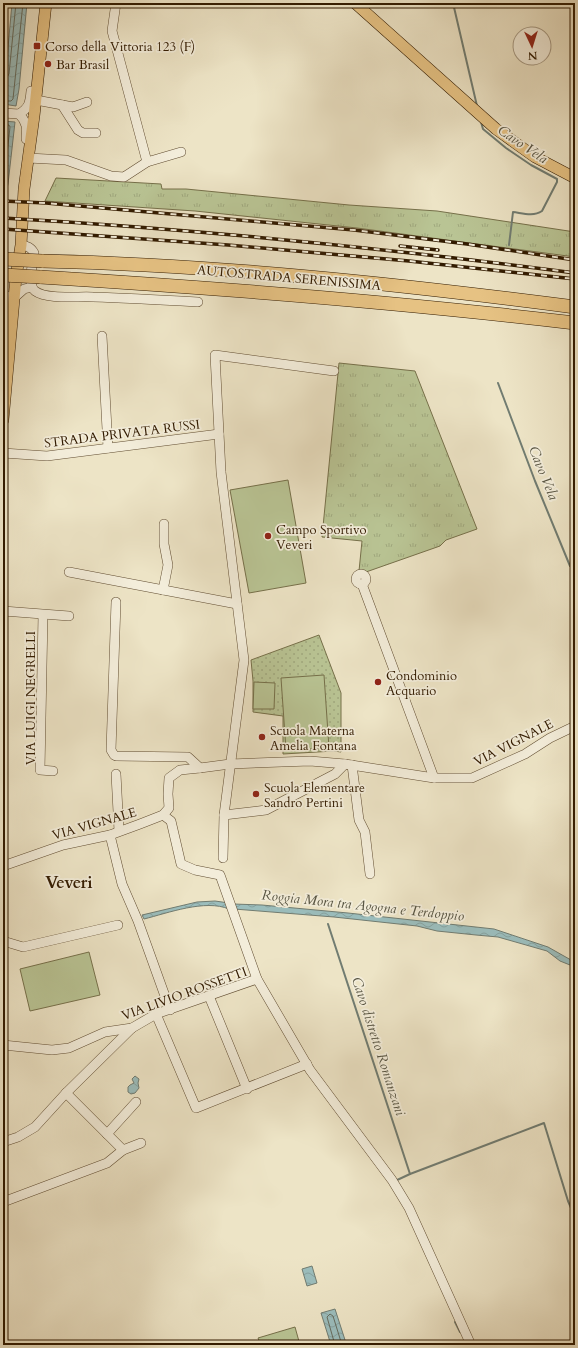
<svg xmlns="http://www.w3.org/2000/svg" width="578" height="1348" font-family="Cardo,serif">
<style>
.grass{fill:url(#grass-tufts);stroke:#76704a}
.park{fill:url(#park-dots);stroke:#76704a}
.garden{fill:#b9c494;stroke:#76704a}
.water{fill:url(#water-waves);stroke:#717c71}
.lines{fill:none;stroke-linecap:round;stroke-linejoin:round}
.shore{stroke:#666c5e;stroke-width:1}
.stream{stroke:#717c71;stroke-width:2}
.minor-casing{stroke:#614d32;stroke-width:10}
.major-casing{stroke:#321b00;stroke-width:12}
.highway-casing{stroke:#321b00;stroke-width:14}
.minor{stroke:#f3edda;stroke-width:9}
.major{stroke:#e6c283;stroke-width:11}
.highway{stroke:#e6c283;stroke-width:13}
.rail-casing{stroke:#321b00;stroke-width:3.5}
.rail{stroke:#f3edda;stroke-width:2;stroke-dasharray:6;stroke-linecap:butt}
.highway-bridge-casing{stroke:#321b00;stroke-width:14;stroke-linecap:butt}
.highway-bridge{stroke:#e6c283;stroke-width:13}
.poi-dot{fill:#8f2418;stroke:#f3edda;stroke-width:1.5}
.labels{text-anchor:middle;stroke-width:3.5;stroke-linejoin:round;paint-order:stroke}
.poi-label{font-size:13px;fill:#321b00;stroke:#f3edda;text-anchor:start}
.street-label{font-size:13px;fill:#321b00;stroke:#f3edda}
.water-label{font-size:14px;font-style:italic;fill:#575442;stroke:#f3edda}
.district-label{font-size:17px;font-weight:bold;fill:#321b00;stroke:#f3edda}
</style>
<defs>
<pattern id="grass-tufts" width="24" height="20" patternUnits="userSpaceOnUse"><rect width="24" height="20" fill="#b9c494"/><path d="M3 7l-1-3M5 7V3M7 7l1-3M15 17l-1-3M17 17v-4M19 17l1-3" fill="none" stroke="#a0a87e"/></pattern>
<pattern id="park-dots" width="8" height="8" patternUnits="userSpaceOnUse"><rect width="8" height="8" fill="#b9c494"/><path d="M2 2h.1M6 6h.1" fill="none" stroke="#a0a87e" stroke-width="1.8" stroke-linecap="round"/></pattern>
<pattern id="water-waves" width="16" height="10" patternUnits="userSpaceOnUse"><rect width="16" height="10" fill="#9bbdbc"/><path d="M0 5q4-4 8 0t8 0" fill="none" stroke="#86a2a0"/></pattern>
</defs>
<rect width="100%" height="100%" fill="#ede4c6"/>
<filter id="stains"><feTurbulence type="fractalNoise" baseFrequency=".005" numOctaves="4"/><feColorMatrix values="0 0 0 0 .2 0 0 0 0 .09 0 0 0 0 .02 0 0 0 .5 -.17"/></filter>
<radialGradient id="worn" r=".72"><stop offset=".6" stop-color="#630" stop-opacity="0"/><stop offset="1" stop-color="#630" stop-opacity=".3"/></radialGradient>
<!-- grass -->
<g class="grass">
<path d="M 56,178 L 161,184 L 162,189 L 186,189 L 349,205 L 437,211 L 575,232 L 575,257 L 357,228 L 195,211 L 45,201 Z"/>
<path d="M 339,363 L 415,371 L 477,529 L 446,540 L 440,546 L 366,572 L 359,571 L 362,541 L 322,537 Z"/>
</g>
<!-- park -->
<path class="park" d="M 319,635 L 341,693 L 341,752 L 334,751 L 283,754 L 283,716 L 253,712 L 253,681 L 251,660 Z"/>
<!-- garden -->
<g class="garden">
<path d="M 288,480 L 306,583 L 249,593 L 230,490 Z"/>
<path d="M 324,675 L 329,748 L 286,750 L 281,678 Z"/>
<path d="M 254,682 L 275,683 L 274,709 L 253,709 Z"/>
<path d="M 89,952 L 100,995 L 30,1011 L 20,969 Z"/>
<path d="M 295,1327 L 300,1345 L 261,1345 L 258,1338 Z"/>
</g>
<!-- water -->
<g class="water">
<path d="M 12,3 L 27,3 L 19,89 L 16,106 L 3,104 Z"/>
<path d="M 3,121 L 15,122 L 8,184 L 5,198 L 3,198 Z"/>
<path d="M 215,901 L 229,903 L 229,909 C 205,899 168,913 144,919 L 142,915 L 197,902 Z"/>
<path d="M 233,904 L 262,905 L 348,913 L 494,929 L 548,947 L 571,960 L 575,961 L 575,967 L 560,961 L 547,951 L 498,937 L 476,935 L 437,931 L 417,926 L 334,917 L 234,909 Z"/>
<path d="M 135,1076 L 139,1079 L 138,1083 L 139,1088 L 135,1093 L 131,1094 L 128,1092 L 128,1087 L 130,1085 L 134,1083 L 132,1079 Z"/>
<path d="M 312,1266 L 317,1283 L 307,1286 L 302,1269 Z"/>
<path d="M 335,1309 L 346,1343 L 341,1345 L 331,1345 L 321,1313 Z"/>
</g>
<g class="lines">
<!-- shore -->
<g class="shore">
<path d="M 3,78 L 7,77 L 9,74 L 16,3"/>
<path d="M 3,101 L 11,101 L 13,99 L 23,3"/>
<path d="M 3,125 L 9,125 L 10,127 L 3,190"/>
<path d="M 335,1345 L 327,1317 L 330,1314 L 333,1316 L 342,1345"/>
</g>
<!-- stream -->
<g class="stream">
<path d="M 453,3 L 477,106"/>
<path d="M 3,15 L 4,3"/>
<path d="M 481,122 L 483,129 L 506,148 L 531,165 L 557,179 L 557,182 L 542,211 C 533,217 522,213 513,212 L 509,245"/>
<path d="M 498,383 L 535,481 L 570,566 L 575,564"/>
<path d="M 328,924 L 410,1174 L 544,1123 L 568,1201 L 575,1217"/>
<path d="M 395,1181 L 410,1174"/>
<path d="M 455,1322 L 460,1332"/>
</g>
<defs>
<g id="minor">
<path d="M 116,3 L 112,31 L 147,162"/>
<path d="M 36,100 L 73,107 L 87,102"/>
<path d="M 62,105 L 78,130 L 83,133 L 96,133"/>
<path d="M 3,113 L 19,114"/>
<path d="M 26,139 C 27,128 27,122 19,114 C 29,108 30,103 31,91"/>
<path d="M 28,158 L 66,160 L 111,176 L 124,177 L 147,162 L 181,152"/>
<path d="M 21,245 C 27,246 31,247 34,253 C 33,262 27,285 35,291 C 47,300 79,296 93,297 C 128,298 163,300 198,302"/>
<path d="M 3,293 L 9,298 L 12,308"/>
<path d="M 15,297 L 24,289 L 32,287"/>
<path d="M 102,336 L 108,448"/>
<path d="M 3,453 L 47,456 L 219,434"/>
<path d="M 69,572 L 237,604"/>
<circle cx="361" cy="579" r="5"/>
<path d="M 362,584 L 434,778"/>
<path d="M 163,590 L 168,565 L 164,544 L 164,524"/>
<path d="M 116,602 L 111,750 L 114,755 L 116,756 L 188,757 L 200,768"/>
<path d="M 3,611 L 69,616"/>
<path d="M 43,615 L 40,770 L 53,771"/>
<path d="M 352,765 L 359,820 L 365,832 L 370,874"/>
<path d="M 116,774 L 119,831"/>
<path d="M 163,815 L 171,821 L 181,864 L 195,870 L 220,875 L 257,979 L 310,1070 L 392,1180 L 409,1208 L 471,1345"/>
<path d="M 224,815 L 266,810 L 335,774 L 345,764"/>
<path d="M 110,835 L 122,884 L 138,921 L 170,1010"/>
<path d="M 223,858 L 224,815 L 244,660 L 221,472 L 215,355 L 334,371"/>
<path d="M 3,866 L 63,845 L 110,835 L 140,824 L 163,815 L 169,808 L 168,794 L 169,778 L 180,770 L 200,768 L 230,764 L 310,761 L 345,764 L 434,778 L 472,778 L 525,754 L 550,738 L 575,726"/>
<path d="M 3,941 L 23,947 L 118,925"/>
<path d="M 209,996 L 247,1089"/>
<path d="M 156,1014 L 196,1108 L 307,1064"/>
<path d="M 3,1045 L 52,1050 L 69,1048 L 105,1032 L 132,1028 L 156,1014 L 257,979"/>
<path d="M 66,1093 L 123,1150"/>
<path d="M 107,1134 L 136,1102"/>
<path d="M 3,1142 L 18,1137 L 35,1127 L 66,1093 L 132,1028"/>
<path d="M 3,1202 L 107,1163 L 123,1150 L 141,1143"/>
</g>
<g id="major">
<path d="M 355,3 L 496,129 L 535,157 L 575,178"/>
<path d="M 3,420 L 16,277 L 21,245 L 24,189 L 34,116 L 46,3"/>
</g>
<g id="highway">
<path d="M 42,261 C 220,265 398,284 575,307"/>
<path d="M 40,277 C 219,288 397,302 575,323"/>
</g>
</defs>
<!-- minor casing -->
<use href="#minor" class="minor-casing"/>
<!-- major casing -->
<use href="#major" class="major-casing"/>
<!-- highway casing -->
<use href="#highway" class="highway-casing"/>
<!-- minor -->
<use href="#minor" class="minor"/>
<!-- major -->
<use href="#major" class="major"/>
<!-- highway -->
<use href="#highway" class="highway"/>
<defs>
<g id="rail">
<path d="M 3,201 L 46,203 L 354,230 L 467,244 L 575,260"/>
<path d="M 3,218 C 194,229 385,248 575,273"/>
<path d="M 3,229 L 228,245 L 409,261 L 575,279"/>
<path d="M 400,246 L 438,250"/>
</g>
</defs>
<!-- rail casing -->
<use href="#rail" class="rail-casing"/>
<!-- rail -->
<use href="#rail" class="rail"/>
<defs>
<g id="highway-bridge">
<path d="M 3,259 L 42,261"/>
<path d="M 3,275 L 40,277"/>
</g>
</defs>
<!-- highway-bridge casing -->
<use href="#highway-bridge" class="highway-bridge-casing"/>
<!-- highway-bridge -->
<use href="#highway-bridge" class="highway-bridge"/>
</g>
<!-- markers -->
<g class="poi-dot">
<rect x="33" y="42" width="8" height="8" rx="2"/>
<circle cx="48" cy="64" r="4"/>
<circle cx="268" cy="536" r="4"/>
<circle cx="378" cy="682" r="4"/>
<circle cx="262" cy="737" r="4"/>
<circle cx="256" cy="794" r="4"/>
</g>
<g class="labels">
<!-- poi labels -->
<g class="poi-label">
<text x="45" y="51">Corso della Vittoria 123 (F)</text>
<text x="56" y="69">Bar Brasil</text>
<text x="276" y="534">Campo Sportivo<tspan x="276" dy="15">Veveri</tspan></text>
<text x="386" y="680">Condominio<tspan x="386" dy="15">Acquario</tspan></text>
<text x="270" y="735">Scuola Materna<tspan x="270" dy="15">Amelia Fontana</tspan></text>
<text x="264" y="792">Scuola Elementare<tspan x="264" dy="15">Sandro Pertini</tspan></text>
</g>
<!-- street labels -->
<g class="street-label">
<text transform="translate(289 277) rotate(5)" y="5">AUTOSTRADA SERENISSIMA</text>
<text transform="translate(122 433) rotate(-7)" y="5">STRADA PRIVATA RUSSI</text>
<text transform="translate(30 698) rotate(-90)" y="5">VIA LUIGI NEGRELLI</text>
<text transform="translate(513 742) rotate(-27)" y="5">VIA VIGNALE</text>
<text transform="translate(94 823) rotate(-16)" y="5">VIA VIGNALE</text>
<text transform="translate(184 993) rotate(-20)" y="5">VIA LIVIO ROSSETTI</text>
</g>
<!-- water labels -->
<g class="water-label">
<text transform="translate(523 144) rotate(34)" y="5">Cavo Vela</text>
<text transform="translate(544 473) rotate(68)" y="5">Cavo Vela</text>
<text transform="translate(363 905) rotate(6)" y="5">Roggia Mora tra Agogna e Terdoppio</text>
<text transform="translate(379 1046) rotate(72)" y="5">Cavo distretto Romanzani</text>
</g>
<!-- district labels -->
<g class="district-label">
<text x="69" y="888">Veveri</text>
</g>
</g>
<!-- margin -->
<rect width="578" height="1348" fill="none" stroke="#ede4c6" stroke-width="16"/>
<rect x="4" y="4" width="570" height="1340" fill="none" stroke="#321b00" stroke-width="2"/>
<rect x="8" y="8" width="562" height="1332" fill="none" stroke="#321b00"/>
<!-- north arrow -->
<g transform="translate(532 46) rotate(176)"><circle r="19" fill="#f3edda" stroke="#a69983"/>
<path d="M0-3L7 15L0 10L-7 15Z" fill="#8f2418"/>
<text y="-6" font-size="11" font-weight="bold" text-anchor="middle" fill="#321b00">N</text>
</g>
<rect width="100%" height="100%" filter="url(#stains)"/>
<rect width="100%" height="100%" fill="url(#worn)"/>
</svg>
